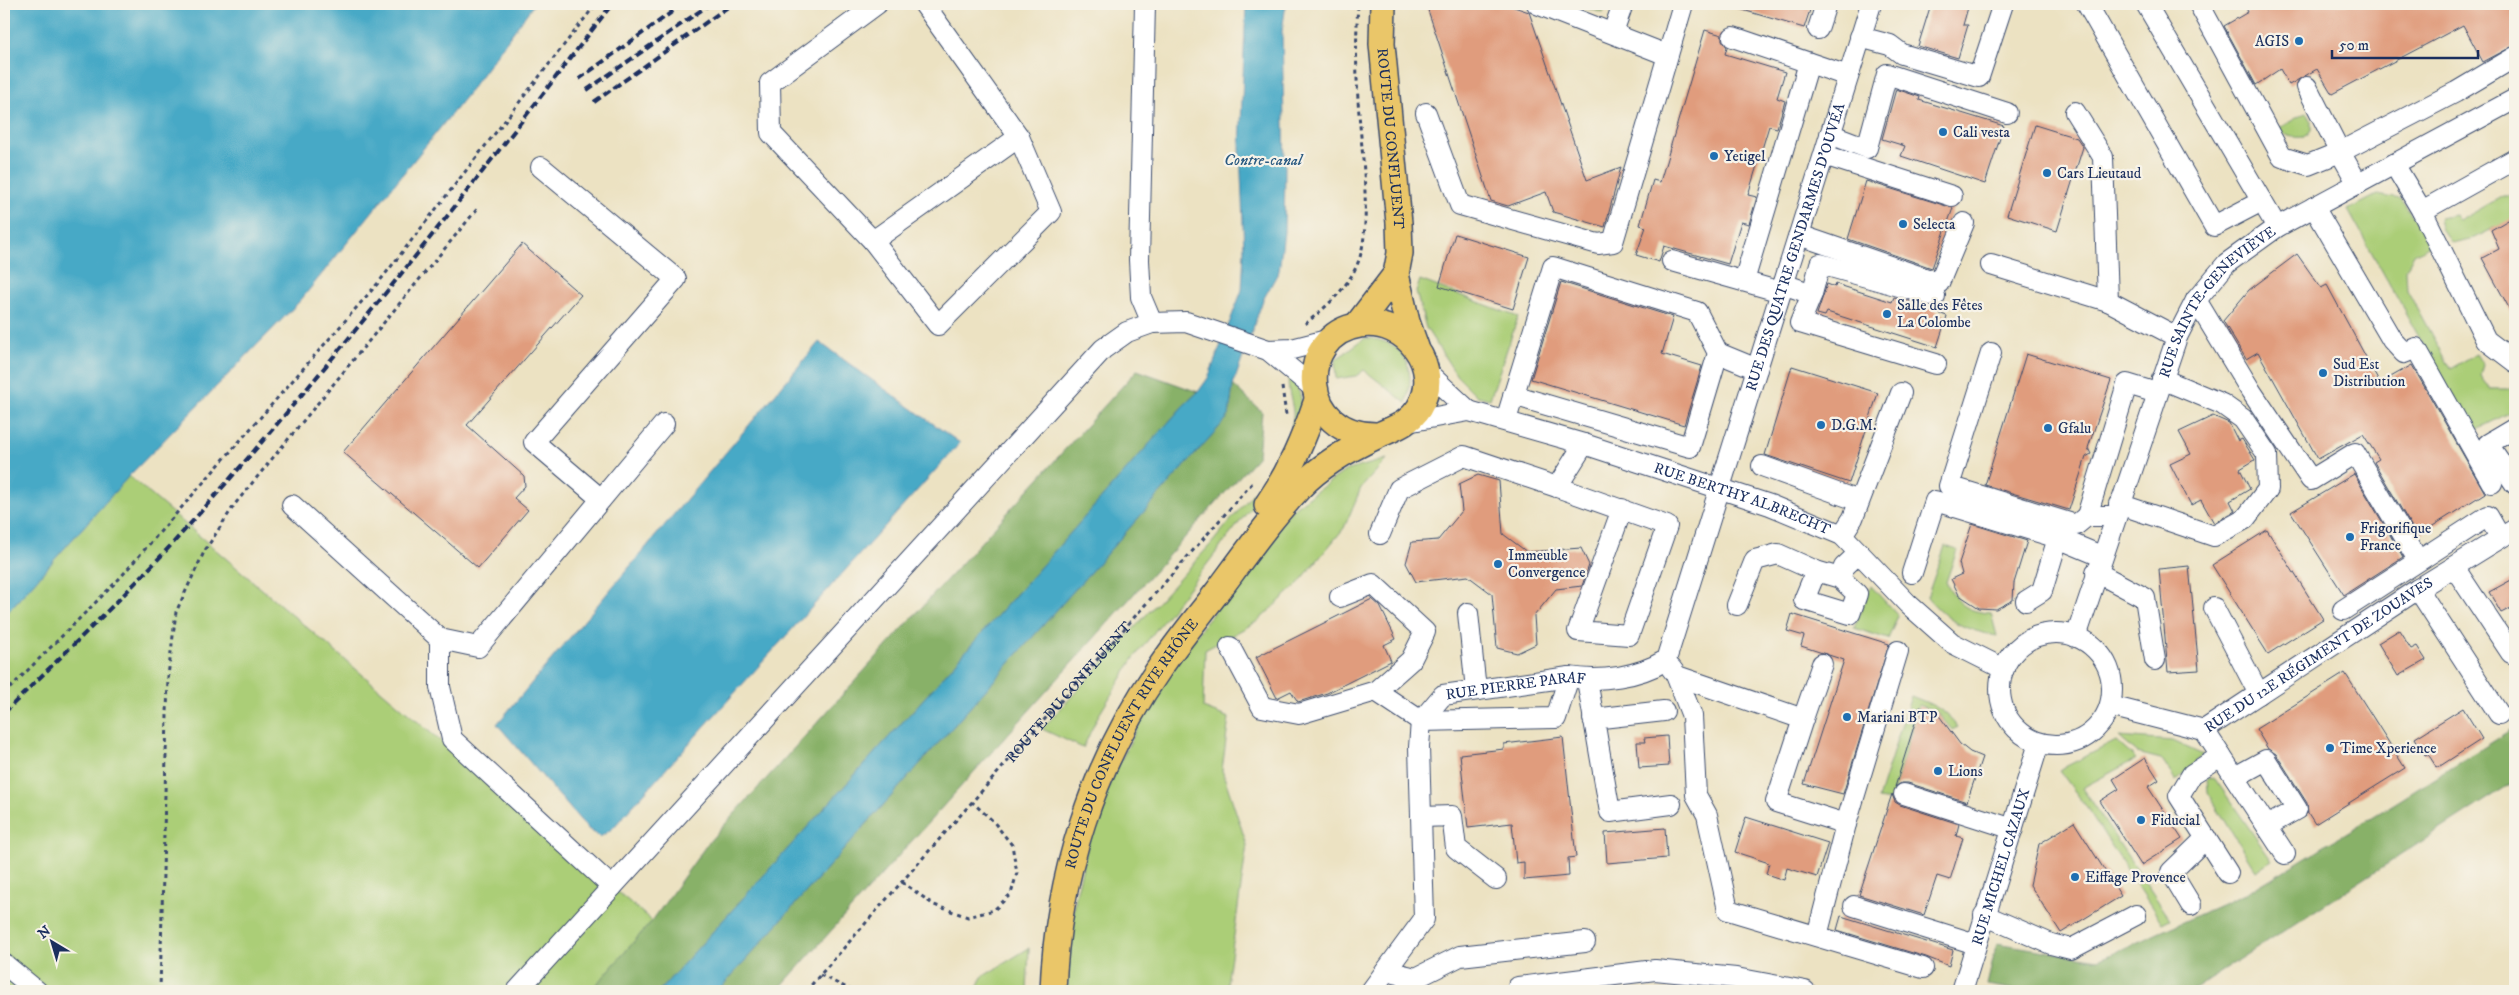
<svg xmlns="http://www.w3.org/2000/svg" width="2519" height="995" font-family="'IM FELL DW Pica',serif">
<style>
.green{fill:#abce77;stroke:#637e6a}
.forest{fill:#88b168;stroke:#527063}
.water{fill:#46a9c6;stroke:#306c92}
.building{fill:#e09c7d}
.lines{fill:none;stroke-linecap:round;stroke-linejoin:round}
.minor-casing{stroke:#3a4a6d;stroke-width:22}
.major-casing{stroke:#3a4a6d;stroke-width:28}
.path{stroke:#3a4a6d;stroke-width:3;stroke-dasharray:4 4;stroke-linecap:butt}
.minor{stroke:#fff;stroke-width:20}
.major{stroke:#eac669;stroke-width:25}
.rail{stroke:#1b2f5e;stroke-width:4;stroke-dasharray:8 4;stroke-linecap:butt}
.poi-dot{fill:#1f6fb2;stroke:#f7f3e8;stroke-width:2}
.labels{text-anchor:middle;stroke-width:4.5;stroke-linejoin:round;paint-order:stroke}
.poi-label{font-size:15px;fill:#1b2f5e;stroke:#f7f3e8;text-anchor:start}
.street-label{font-size:15px;fill:#1b2f5e;stroke:#f7f3e8}
.water-label{font-size:16px;font-style:italic;fill:#2a5a82;stroke:#f7f3e8}
</style>
<rect width="100%" height="100%" fill="#f7f3e8"/>
<filter id="ink" filterUnits="userSpaceOnUse"><feTurbulence type="fractalNoise" baseFrequency=".02" numOctaves="2"/><feDisplacementMap in="SourceGraphic" scale="10" xChannelSelector="R" yChannelSelector="G"/><feConvolveMatrix kernelMatrix="1 2 1 2 8 2 1 2 1" color-interpolation-filters="sRGB"/></filter>
<filter id="wash" filterUnits="userSpaceOnUse"><feTurbulence type="fractalNoise" baseFrequency=".0096" numOctaves="4" result="noise"/><feDisplacementMap in="SourceGraphic" scale="20" xChannelSelector="R" yChannelSelector="G"/><feGaussianBlur stdDeviation="1.12" result="paint"/><feColorMatrix in="noise" values="0 0 0 0 0 0 0 0 0 0 0 0 0 0 0 0 0 1.4 0 .05"/><feComposite in="paint" operator="in"/></filter>
<g filter="url(#wash)">
<rect width="100%" height="100%" fill="#ece2c2"/>
<!-- green -->
<g class="green">
<path d="M 1574,4 L 1607,4 L 1603,13 Z"/>
<path d="M 2307,112 L 2311,120 L 2311,130 L 2305,137 C 2295,138 2284,137 2279,128 Z"/>
<path d="M 2377,195 L 2401,199 L 2432,244 L 2414,254 L 2406,270 L 2407,290 L 2450,369 L 2476,354 L 2483,365 L 2480,375 L 2490,389 L 2509,389 L 2515,386 L 2515,410 L 2472,432 L 2348,210 Z"/>
<path d="M 2503,196 L 2515,196 L 2515,218 L 2474,238 L 2452,243 L 2442,230 L 2439,218 L 2455,215 L 2459,221 Z"/>
<path d="M 1420,280 L 1518,317 L 1490,399 L 1477,396 L 1457,376 L 1426,328 L 1416,292 Z"/>
<path d="M 1365,338 C 1405,340 1417,368 1406,403 L 1364,370 L 1356,376 L 1336,379 L 1335,360 Z"/>
<path d="M 1289,375 C 1307,399 1302,406 1293,433 C 1289,426 1294,420 1293,412 C 1292,399 1286,388 1289,375 Z"/>
<path d="M 1289,445 L 1260,496 L 1134,658 L 1097,718 L 1083,748 L 1042,729 L 1211,544 L 1273,469 L 1283,450 Z"/>
<path d="M 1387,459 L 1361,488 L 1344,528 L 1297,585 L 1258,621 L 1205,650 L 1203,708 L 1229,718 L 1222,770 L 1247,845 L 1226,991 L 1064,991 L 1076,895 L 1096,811 L 1149,704 L 1189,645 L 1289,511 L 1345,471 Z"/>
<path d="M 129,476 L 652,921 L 591,991 L 4,991 L 4,616 Z"/>
<path d="M 1945,546 L 1957,550 L 1946,582 C 1957,603 1966,612 1991,613 L 1997,636 C 1963,629 1950,623 1927,597 Z"/>
<path d="M 1871,586 L 1898,616 L 1888,639 L 1854,628 Z"/>
<path d="M 1911,696 C 1931,704 1945,709 1958,727 L 1952,730 L 1936,711 L 1919,705 L 1891,801 L 1878,799 Z"/>
<path d="M 2119,737 L 2173,741 L 2203,755 L 2176,781 L 2161,759 L 2137,753 Z"/>
<path d="M 2116,741 L 2136,759 L 2082,788 L 2170,919 L 2162,923 L 2085,805 L 2059,770 Z"/>
<path d="M 2207,777 L 2215,779 L 2272,861 L 2256,871 L 2208,793 Z"/>
<path d="M 1029,948 L 1027,991 L 975,991 L 982,977 Z"/>
</g>
<!-- forest -->
<g class="forest">
<path d="M 1137,370 L 1198,392 L 1183,406 L 928,694 L 659,991 L 591,991 L 652,921 L 708,843 Z"/>
<path d="M 1233,385 L 1262,412 L 1258,456 L 777,991 L 718,991 L 1229,416 Z"/>
<path d="M 2515,727 L 2515,781 L 2191,991 L 2023,991 L 1987,985 L 1997,943 L 2098,960 L 2247,893 L 2397,802 Z"/>
</g>
<!-- water -->
<g class="water">
<path d="M 4,4 L 534,4 L 466,96 L 300,301 L 129,476 L 4,616 Z"/>
<path d="M 1246,4 L 1286,4 L 1282,31 L 1285,169 L 1284,232 L 1279,271 L 1263,300 L 1233,385 L 1229,416 L 718,991 L 659,991 L 928,694 L 1183,406 L 1198,392 L 1208,378 L 1242,290 L 1244,250 L 1240,148 Z"/>
<path d="M 819,342 L 960,443 L 612,829 L 600,837 L 588,829 L 497,724 Z"/>
</g>
<g id="blocks">
<!-- building -->
<g class="building">
<path d="M 1426,4 L 1505,4 L 1529,12 L 1587,180 L 1621,167 L 1605,227 L 1553,212 L 1546,192 L 1508,206 L 1491,201 Z"/>
<path d="M 1737,4 L 1812,4 L 1804,28 L 1736,8 Z"/>
<path d="M 1931,4 L 1969,4 L 1963,25 L 1968,25 L 1958,58 L 1918,46 Z"/>
<path d="M 2244,4 L 2515,4 L 2515,45 L 2483,62 L 2463,25 L 2332,94 L 2317,69 L 2289,85 L 2280,69 L 2256,85 L 2224,26 L 2248,12 Z"/>
<path d="M 1705,30 L 1722,35 L 1722,40 L 1727,47 L 1725,54 L 1785,72 L 1777,98 L 1785,101 L 1777,128 L 1769,126 L 1748,195 L 1757,197 L 1749,224 L 1741,222 L 1728,264 L 1664,246 L 1659,262 L 1636,255 L 1646,227 L 1640,225 L 1653,180 L 1660,182 Z"/>
<path d="M 1896,89 L 1920,97 L 1919,100 L 2004,126 L 1985,184 L 1901,156 L 1905,146 L 1882,139 Z"/>
<path d="M 2035,125 L 2077,138 L 2083,147 L 2057,231 L 2007,215 Z"/>
<path d="M 1866,181 L 1953,208 L 1932,268 L 1848,239 Z"/>
<path d="M 2515,216 L 2515,319 L 2482,258 L 2499,249 L 2491,230 Z"/>
<path d="M 1455,234 L 1529,257 L 1513,309 L 1439,286 Z"/>
<path d="M 522,244 L 581,295 L 467,425 L 524,476 L 525,486 L 514,498 L 528,510 L 478,568 L 343,452 Z"/>
<path d="M 2297,254 L 2321,288 L 2327,285 L 2380,383 L 2412,365 L 2485,493 L 2417,536 L 2374,462 L 2379,459 L 2363,434 L 2318,459 L 2258,352 L 2246,359 L 2223,321 L 2249,290 Z"/>
<path d="M 1561,282 L 1673,317 L 1662,354 L 1702,366 L 1684,425 L 1531,379 Z"/>
<path d="M 1827,284 L 1835,287 L 1836,284 L 1892,302 L 1894,297 L 1936,308 L 1935,312 L 1947,316 L 1937,347 L 1827,312 L 1825,316 L 1817,314 Z"/>
<path d="M 2026,354 L 2111,380 L 2088,448 L 2091,454 L 2086,457 L 2069,510 L 1985,485 Z"/>
<path d="M 1792,366 L 1878,393 L 1849,483 L 1765,455 Z"/>
<path d="M 2213,416 L 2229,423 L 2238,441 L 2242,439 L 2255,460 L 2240,469 L 2250,489 L 2230,501 L 2235,511 L 2214,523 L 2201,500 L 2191,505 L 2170,464 L 2191,454 L 2179,432 Z"/>
<path d="M 2354,474 L 2403,557 L 2344,595 L 2291,512 Z"/>
<path d="M 1478,475 L 1499,481 L 1503,534 L 1527,552 L 1581,548 L 1589,565 L 1582,586 L 1556,589 L 1534,616 L 1536,644 L 1517,653 L 1497,648 L 1492,594 L 1468,576 L 1416,582 L 1406,563 L 1412,542 L 1438,540 L 1462,511 L 1459,484 Z"/>
<path d="M 1972,524 L 2027,541 L 2014,583 L 2013,600 L 1996,609 L 1979,608 L 1959,595 L 1951,579 L 1962,574 L 1959,563 Z"/>
<path d="M 2267,530 L 2323,619 L 2268,654 L 2212,565 Z"/>
<path d="M 2189,566 L 2199,670 L 2168,672 L 2159,569 Z"/>
<path d="M 2515,578 L 2515,606 L 2501,613 L 2489,592 Z"/>
<path d="M 1372,599 L 1380,606 L 1396,639 L 1384,645 L 1391,661 L 1327,693 L 1298,702 L 1291,691 L 1277,698 L 1256,657 Z"/>
<path d="M 1792,614 L 1889,644 L 1843,794 L 1804,784 L 1844,660 L 1801,646 L 1804,636 L 1787,631 Z"/>
<path d="M 2399,630 L 2411,649 L 2417,646 L 2426,660 L 2398,676 L 2378,643 Z"/>
<path d="M 2345,673 L 2405,768 L 2315,824 L 2308,813 L 2307,803 L 2276,754 L 2268,749 L 2256,729 Z"/>
<path d="M 1920,707 L 1937,713 L 1960,744 L 1970,752 L 1982,757 L 1967,802 L 1908,783 L 1901,783 L 1895,787 Z"/>
<path d="M 2463,708 L 2482,739 L 2437,768 L 2428,754 L 2425,755 L 2415,738 Z"/>
<path d="M 1667,736 L 1669,766 L 1639,768 L 1637,742 L 1645,742 L 1644,738 Z"/>
<path d="M 1563,737 L 1576,857 L 1568,858 L 1569,876 L 1524,880 L 1524,862 L 1516,863 L 1512,823 L 1468,828 L 1460,754 L 1504,749 L 1504,744 Z"/>
<path d="M 2145,758 L 2159,780 L 2148,787 L 2182,839 L 2141,865 L 2100,801 L 2119,789 L 2113,779 Z"/>
<path d="M 1892,794 L 1895,802 L 1900,805 L 1959,824 L 1956,836 L 1963,838 L 1950,880 L 1937,876 L 1924,915 L 1859,895 Z"/>
<path d="M 1746,817 L 1828,843 L 1817,877 L 1787,868 L 1784,880 L 1766,874 L 1769,863 L 1735,852 Z"/>
<path d="M 2074,822 L 2121,896 L 2061,933 L 2030,885 L 2039,844 Z"/>
<path d="M 1665,828 L 1667,858 L 1607,863 L 1605,833 Z"/>
<path d="M 1841,916 L 1953,950 L 1949,966 L 1926,957 L 1837,930 Z"/>
</g>
</g>
</g>
<g filter="url(#ink)">
<use href="#blocks" fill-opacity="0" stroke="#3a4a6d" stroke-width="1"/>
<g class="lines">
<defs>
<g id="minor">
<path d="M 877,4 L 770,83 L 771,133 L 873,241 L 1019,137 L 924,4"/>
<path d="M 1145,4 L 1139,260 L 1141,297 L 1152,323"/>
<path d="M 1537,4 L 1667,55"/>
<path d="M 2087,4 L 2214,226 L 2262,201"/>
<path d="M 2146,4 L 2277,227"/>
<path d="M 2199,4 L 2282,157 L 2308,165 L 2340,152 L 2307,87"/>
<path d="M 1818,29 L 1826,4"/>
<path d="M 1613,32 L 1623,4"/>
<path d="M 1733,37 L 1848,76"/>
<path d="M 1860,37 L 1890,45 L 1902,54 L 1979,77 L 2003,4"/>
<path d="M 2075,112 L 2103,157 L 2108,301 L 2177,337"/>
<path d="M 1426,113 L 1460,205 L 1598,244 L 1613,242 L 1683,4"/>
<path d="M 1830,134 L 1867,148 L 1887,74 L 2007,113"/>
<path d="M 1824,155 L 1952,196"/>
<path d="M 2394,164 L 2422,211 L 2515,159"/>
<path d="M 541,167 L 676,279 L 534,442 L 601,499"/>
<path d="M 2358,184 L 2340,152 L 2456,92 L 2515,57"/>
<path d="M 2314,207 L 2392,340 L 2404,353 L 2416,348 L 2492,483"/>
<path d="M 2422,211 L 2486,340 L 2515,362"/>
<path d="M 1799,235 L 1939,283 L 1964,223"/>
<path d="M 873,241 L 938,325 L 1051,212 L 1019,137"/>
<path d="M 1672,261 L 1781,292"/>
<path d="M 1991,265 L 2108,301"/>
<path d="M 1744,281 L 1809,63"/>
<path d="M 1783,284 L 1812,294 L 1800,323 L 1936,364"/>
<path d="M 1812,294 L 1820,264 L 1935,296"/>
<path d="M 2196,300 L 2251,391 L 2311,480 L 2355,453 L 2418,560"/>
<path d="M 1268,350 L 1292,349 L 1331,339"/>
<path d="M 1718,353 L 1757,369"/>
<path d="M 1991,353 L 1949,486 L 2076,525 L 2087,516 L 2115,516"/>
<path d="M 1426,371 L 1469,411"/>
<path d="M 1506,420 L 1553,267 L 1697,312 L 1718,353 L 1690,447 L 1513,395"/>
<path id="s2" d="M 1407,422 L 1469,411 L 1584,444 L 1770,505 L 1842,535 L 1908,604 L 1952,643 L 2004,669"/>
<path d="M 2515,428 L 2488,444 L 2515,484"/>
<path d="M 1762,466 L 1859,501"/>
<path d="M 1557,487 L 1667,526 L 1629,635 L 1578,631 L 1622,509"/>
<path d="M 2119,504 L 2214,536 L 2245,519 L 2268,489 L 2267,454 L 2243,419 L 2222,404 L 2162,379"/>
<path d="M 292,505 L 440,639 L 440,687 L 452,739 L 612,887"/>
<path d="M 2087,516 L 2127,384 L 2157,393"/>
<path d="M 1380,534 L 1399,489 L 1464,456 L 1557,487 L 1584,444"/>
<path d="M 1842,535 L 1853,518 L 1901,393"/>
<path d="M 2454,567 L 2511,653 L 2515,654"/>
<path d="M 2096,572 L 2145,598 L 2155,660"/>
<path d="M 1912,573 L 1935,501 L 2058,538"/>
<path d="M 1840,578 L 1816,571 L 1804,600 L 1850,614 L 1857,594 L 1840,578 L 1844,567 L 1859,553"/>
<path d="M 2418,589 L 2499,714"/>
<path d="M 2026,601 L 2042,591 L 2058,538 L 2101,556"/>
<path d="M 1737,605 L 1755,560 L 1778,554 L 1816,571"/>
<path d="M 2214,608 L 2259,694"/>
<path d="M 2343,610 L 2488,516 L 2500,537"/>
<path d="M 1468,613 L 1476,690"/>
<circle cx="2056" cy="689" r="56"/>
<path id="s3" d="M 2076,637 L 2177,337 L 2196,300 L 2227,263 L 2277,227 L 2515,99"/>
<path d="M 440,639 L 478,647 L 664,424"/>
<path d="M 1230,647 L 1262,707 L 1299,714 L 1376,691 L 1411,660 L 1425,632 L 1373,584 L 1340,597"/>
<path d="M 1671,668 L 1677,676 L 1803,719 L 1776,802 L 1846,824"/>
<path d="M 1676,675 L 1692,716 L 1696,795 L 1707,815 L 1728,910 L 1923,968"/>
<path d="M 1587,680 L 1610,812 L 1671,804"/>
<path d="M 1376,691 L 1421,721 L 1556,718 L 1569,677"/>
<path id="s4" d="M 2110,706 L 2204,730 L 2418,589 L 2515,529"/>
<path d="M 1593,719 L 1664,711"/>
<path d="M 1803,719 L 1822,664"/>
<path d="M 2204,730 L 2285,854"/>
<path d="M 2221,756 L 2192,774 L 2179,796 L 2228,873"/>
<path d="M 2235,777 L 2266,760 L 2297,809 L 2267,826"/>
<path d="M 1904,794 L 2013,829"/>
<path d="M 1422,817 L 1452,816 L 1456,848 L 1496,879"/>
<path d="M 2191,905 L 2171,872 L 2206,838"/>
<path d="M 1854,906 L 1976,944"/>
<path d="M 1984,915 L 2051,944 L 2071,949 L 2136,915"/>
<path d="M 1817,936 L 1846,824 L 1898,651"/>
<path d="M 4,964 L 37,991"/>
<path d="M 1386,971 L 1416,978 L 1460,956 L 1585,942"/>
<path d="M 517,991 L 1103,349 L 1127,332 L 1152,323 L 1186,322 L 1268,350 L 1315,389"/>
<path id="s5" d="M 1371,991 L 1424,919 L 1419,747 L 1421,721 L 1443,695 L 1569,677 C 1601,682 1638,677 1666,660 L 1871,4"/>
<path d="M 1518,991 L 1518,987 L 1655,970 L 1736,978 L 1805,991"/>
<path id="s6" d="M 1962,991 L 2039,743"/>
</g>
<g id="major">
<path id="s7" d="M 1383,4 L 1382,44 L 1399,223 L 1400,253 L 1396,274 L 1407,322 L 1416,347"/>
<path d="M 1357,325 L 1396,274"/>
<path d="M 1267,505 C 1290,472 1304,438 1317,400"/>
<path id="s8" d="M 1053,991 C 1057,876 1093,764 1159,669 C 1177,642 1198,617 1218,591 C 1244,556 1270,519 1300,487 C 1320,466 1351,448 1377,436 C 1393,428 1408,425 1419,408 C 1444,367 1405,318 1360,325 C 1294,335 1299,437 1378,435"/>
</g>
</defs>
<!-- minor casing -->
<use href="#minor" class="minor-casing"/>
<!-- major casing -->
<use href="#major" class="major-casing"/>
<!-- path -->
<g class="path">
<path d="M 1305,324 C 1326,307 1346,290 1357,265 C 1374,228 1360,140 1358,99 C 1356,67 1356,35 1358,4"/>
<path d="M 1282,387 L 1286,415"/>
<path d="M 4,694 L 118,580 L 379,282 L 596,4"/>
<path d="M 902,882 L 934,905 L 968,917 L 994,910 L 1011,894 L 1017,873 L 1012,845 L 993,821 L 972,802"/>
<path d="M 820,975 L 853,991"/>
<path d="M 160,991 L 168,676 L 176,612 L 204,552 L 235,504 L 478,208"/>
<path id="s1" d="M 806,991 L 1254,481"/>
</g>
<!-- minor -->
<use href="#minor" class="minor"/>
<!-- major -->
<use href="#major" class="major"/>
<!-- rail -->
<g class="rail">
<path d="M 579,79 L 683,4"/>
<path d="M 587,90 L 710,4"/>
<path d="M 594,102 L 732,4"/>
<path d="M 4,713 C 60,657 119,602 173,543 C 328,371 471,188 612,4"/>
</g>
</g>
</g>
<!-- markers -->
<g class="poi-dot">
<circle cx="2299" cy="41" r="5"/>
<circle cx="1943" cy="132" r="5"/>
<circle cx="1714" cy="156" r="5"/>
<circle cx="2047" cy="173" r="5"/>
<circle cx="1903" cy="224" r="5"/>
<circle cx="1887" cy="314" r="5"/>
<circle cx="2323" cy="373" r="5"/>
<circle cx="1821" cy="425" r="5"/>
<circle cx="2048" cy="428" r="5"/>
<circle cx="2350" cy="537" r="5"/>
<circle cx="1498" cy="564" r="5"/>
<circle cx="1847" cy="717" r="5"/>
<circle cx="2330" cy="748" r="5"/>
<circle cx="1938" cy="771" r="5"/>
<circle cx="2141" cy="820" r="5"/>
<circle cx="2075" cy="877" r="5"/>
</g>
<g class="labels">
<!-- poi labels -->
<g class="poi-label">
<text x="2289" y="46" text-anchor="end">AGIS</text>
<text x="1953" y="137">Cali vesta</text>
<text x="1724" y="161">Yetigel</text>
<text x="2057" y="178">Cars Lieutaud</text>
<text x="1913" y="229">Selecta</text>
<text x="1897" y="310">Salle des Fêtes<tspan x="1897" dy="17">La Colombe</tspan></text>
<text x="2333" y="369">Sud Est<tspan x="2333" dy="17">Distribution</tspan></text>
<text x="1831" y="430">D.G.M.</text>
<text x="2058" y="433">Gfalu</text>
<text x="2360" y="533">Frigorifique<tspan x="2360" dy="17">France</tspan></text>
<text x="1508" y="560">Immeuble<tspan x="1508" dy="17">Convergence</tspan></text>
<text x="1857" y="722">Mariani BTP</text>
<text x="2340" y="753">Time Xperience</text>
<text x="1948" y="776">Lions</text>
<text x="2151" y="825">Fiducial</text>
<text x="2085" y="882">Eiffage Provence</text>
</g>
<!-- street labels -->
<g class="street-label">
<text dy="5" stroke="none"><textPath href="#s7" startOffset="135">ROUTE DU CONFLUENT</textPath></text>
<text dy="5" stroke="none"><textPath href="#s5" startOffset="982">RUE DES QUATRE GENDARMES D'OUVÉA</textPath></text>
<text dy="5" stroke="none"><textPath href="#s3" startOffset="369">RUE SAINTE-GENEVIÈVE</textPath></text>
<text dy="5" stroke="none"><textPath href="#s2" startOffset="350">RUE BERTHY ALBRECHT</textPath></text>
<text dy="5" stroke="none"><textPath href="#s4" startOffset="234">RUE DU 12E RÉGIMENT DE ZOUAVES</textPath></text>
<text dy="5" stroke="none"><textPath href="#s5" startOffset="395">RUE PIERRE PARAF</textPath></text>
<text dy="5" stroke="none"><textPath href="#s1" startOffset="398">ROUTE DU CONFLUENT</textPath></text>
<text dy="5" stroke="none"><textPath href="#s8" startOffset="264">ROUTE DU CONFLUENT RIVE RHÔNE</textPath></text>
<text dy="5" stroke="none"><textPath href="#s6" startOffset="130">RUE MICHEL CAZAUX</textPath></text>
</g>
<!-- water labels -->
<g class="water-label">
<text x="1263" y="165">Contre-canal</text>
</g>
</g>
<!-- margin -->
<rect width="2519" height="995" fill="none" stroke="#f7f3e8" stroke-width="20"/>
<!-- north arrow -->
<g transform="translate(52 942) rotate(322)" stroke="#f7f3e8" stroke-width="4" paint-order="stroke">
<path d="M0-4L9 19L0 12L-9 19Z" fill="#1b2f5e"/>
<text y="-8" font-size="14" font-weight="bold" text-anchor="middle" fill="#1b2f5e">N</text>
</g>
<!-- scale -->
<path d="M2332 50v8h146v-8" fill="none" stroke="#1b2f5e" stroke-width="2.5"/>
<text x="2339" y="50" font-size="15" fill="#1b2f5e" stroke="#f7f3e8" stroke-width="4" paint-order="stroke">50 m</text>
</svg>
